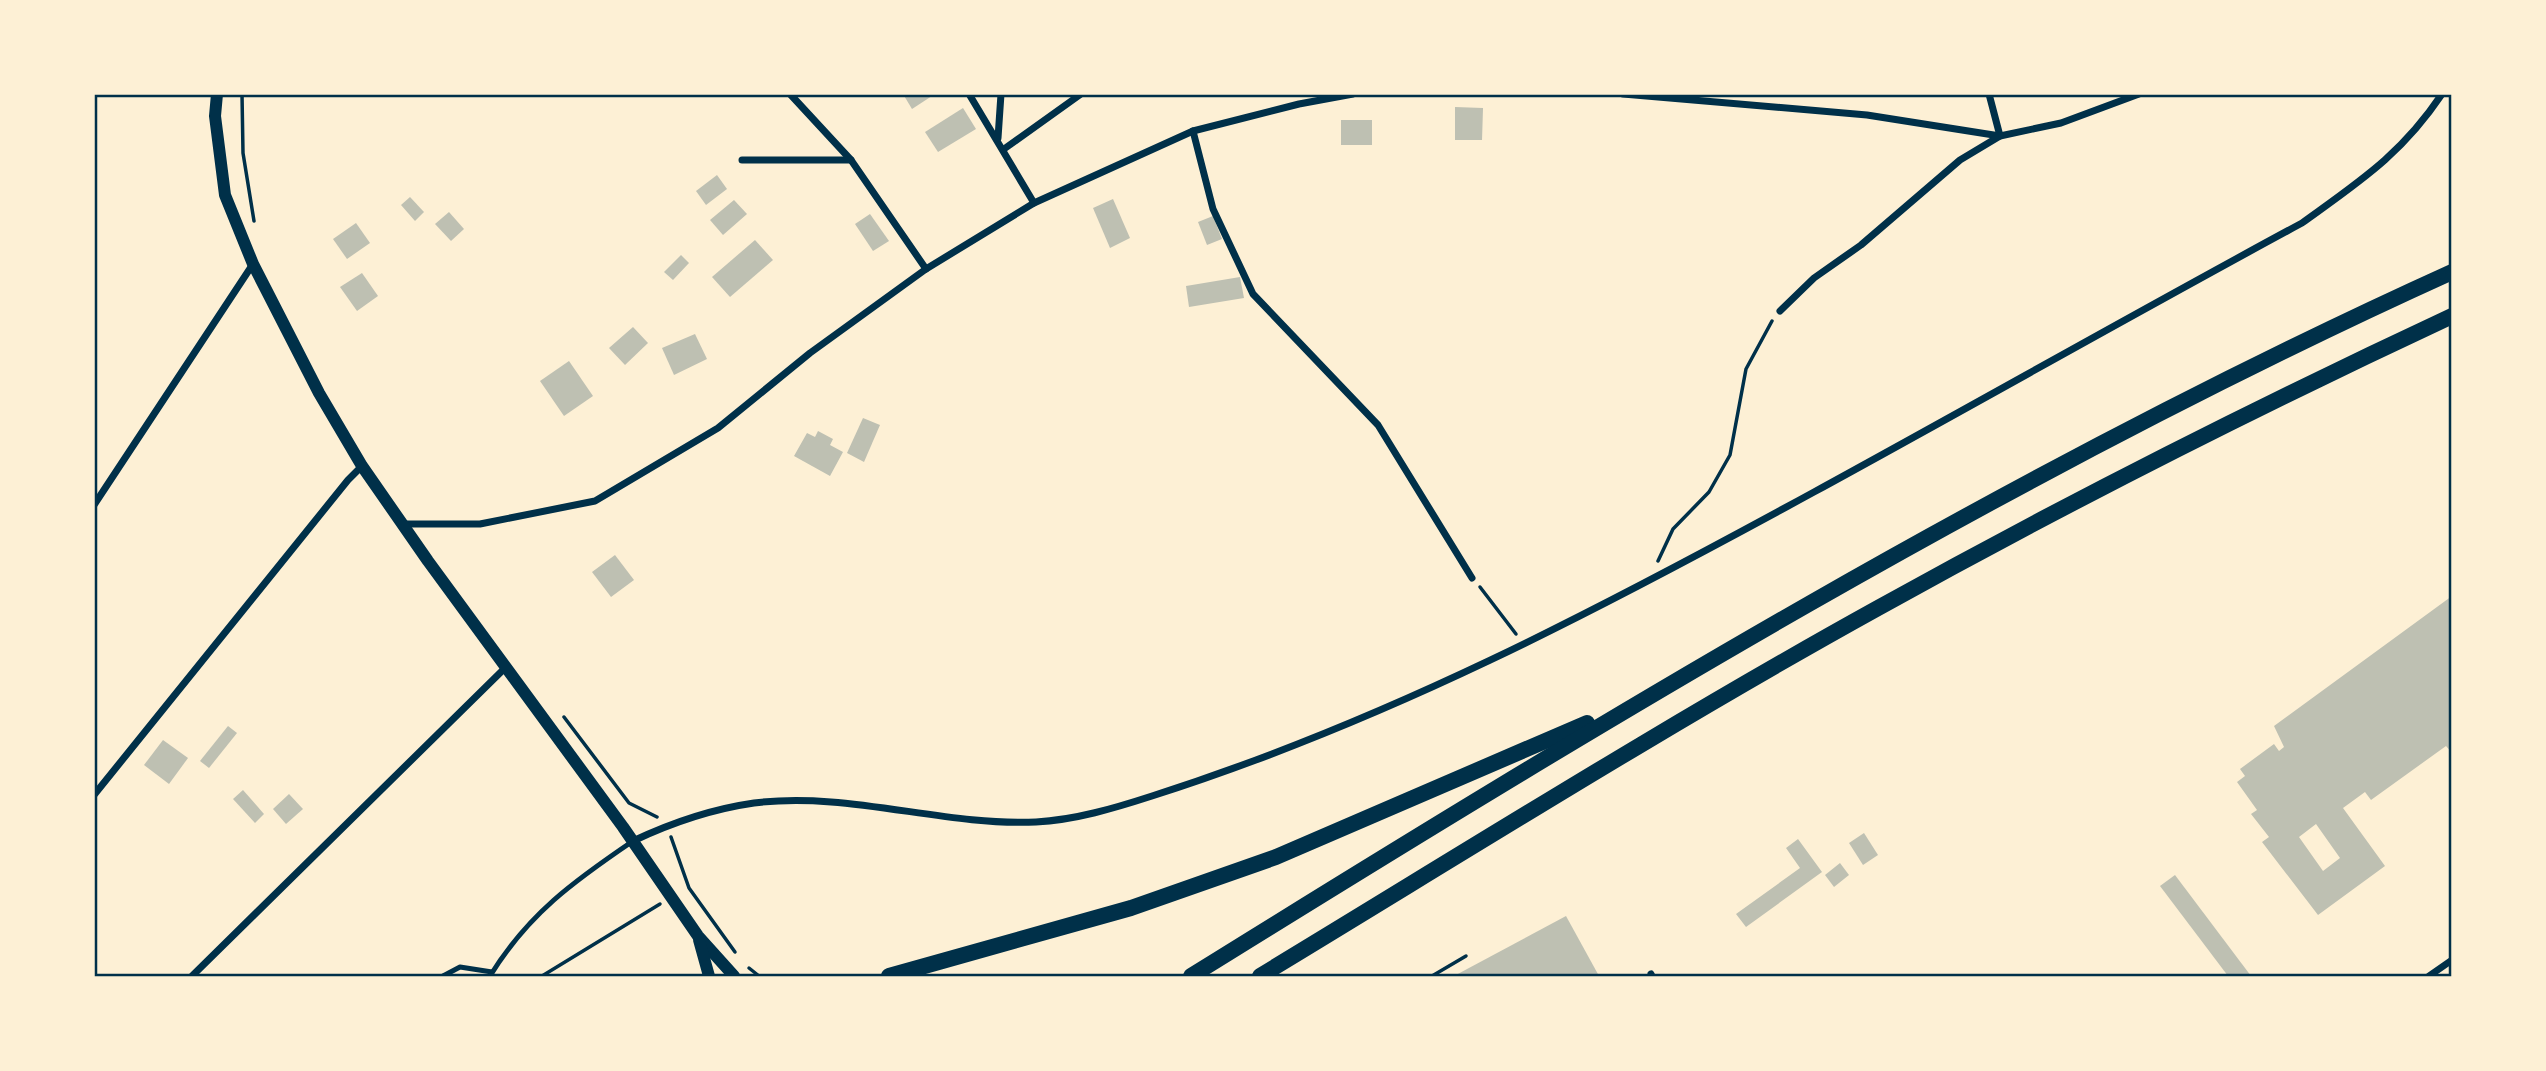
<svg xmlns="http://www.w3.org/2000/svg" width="2546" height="1071" font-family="'Asap Condensed',sans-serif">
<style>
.building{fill:#bec0b2;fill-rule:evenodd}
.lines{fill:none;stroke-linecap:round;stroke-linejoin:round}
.path{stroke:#003049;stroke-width:3.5}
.service{stroke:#003049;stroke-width:5}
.minor{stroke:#003049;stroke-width:7}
.tertiary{stroke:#003049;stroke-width:12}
.trunk{stroke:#003049;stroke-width:16}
.neatline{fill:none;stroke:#003049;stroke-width:2.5}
</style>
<rect width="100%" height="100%" fill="#fdf0d5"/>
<!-- building -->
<g class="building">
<path d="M 903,94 L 935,94 L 912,109 Z"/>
<path d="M 1455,107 L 1483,108 L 1482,140 L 1455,140 Z"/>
<path d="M 963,108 L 976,129 L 938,152 L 925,132 Z"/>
<rect x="1341" y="120" width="31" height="25"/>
<path d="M 717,175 L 727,189 L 706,205 L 696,191 Z"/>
<path d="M 410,197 L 424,212 L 415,221 L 401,205 Z"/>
<path d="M 1113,199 L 1130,238 L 1110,248 L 1093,208 Z"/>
<path d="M 734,200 L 747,214 L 723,235 L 710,220 Z"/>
<path d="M 449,212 L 464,229 L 451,241 L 435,224 Z"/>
<path d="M 870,214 L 889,241 L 873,251 L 855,224 Z"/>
<path d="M 1213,216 L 1222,239 L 1207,245 L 1198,222 Z"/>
<path d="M 356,223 L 370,243 L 347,259 L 333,239 Z"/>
<path d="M 755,240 L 773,260 L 730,297 L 712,277 Z"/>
<path d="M 681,255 L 689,263 L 673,280 L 664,272 Z"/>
<path d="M 362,273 L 378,296 L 357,311 L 340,287 Z"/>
<path d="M 1240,277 L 1244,298 L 1189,307 L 1186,286 Z"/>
<path d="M 633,327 L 648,343 L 625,365 L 609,348 Z"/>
<path d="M 695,334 L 707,359 L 674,375 L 662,348 Z"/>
<path d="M 569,361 L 593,396 L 564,416 L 540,381 Z"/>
<path d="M 863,418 L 880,425 L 864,462 L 847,453 Z"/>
<path d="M 818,431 L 833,439 L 830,445 L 843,452 L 830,476 L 794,456 L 807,433 L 815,437 Z"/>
<path d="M 615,555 L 634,580 L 611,597 L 592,572 Z"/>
<path d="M 2452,596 L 2452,753 L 2446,746 L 2371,800 L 2365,792 L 2343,808 L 2385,866 L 2318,915 L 2262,842 L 2269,837 L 2251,814 L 2257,810 L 2237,782 L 2245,776 L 2240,769 L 2274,744 L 2279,751 L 2284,747 L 2274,726 ZM 2316,824 L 2340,858 L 2323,871 L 2299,837 Z"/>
<path d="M 228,726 L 237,733 L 209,768 L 200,761 Z"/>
<path d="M 163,740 L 188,758 L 169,784 L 144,765 Z"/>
<path d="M 243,790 L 264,814 L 255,823 L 233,799 Z"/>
<path d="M 289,794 L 303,809 L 286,824 L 273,809 Z"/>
<path d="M 1864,833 L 1878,855 L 1863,865 L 1849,843 Z"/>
<path d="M 1798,839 L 1822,872 L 1746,927 L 1736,914 L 1800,868 L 1786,848 Z"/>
<path d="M 1840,863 L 1849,875 L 1834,887 L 1825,875 Z"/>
<path d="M 2175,875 L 2251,976 L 2228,976 L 2160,886 Z"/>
<path d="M 1566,916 L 1599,976 L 1454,976 Z"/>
</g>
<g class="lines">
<!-- path -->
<g class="path">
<path d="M 242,94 L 243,153 L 254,221"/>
<path d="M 1658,561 L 1673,529 L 1709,492 L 1730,455 L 1746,369 L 1772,321"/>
<path d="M 1480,587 L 1516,634"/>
<path d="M 564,717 L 629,803 L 657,817"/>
<path d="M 671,837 L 689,888 L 735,952"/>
<path d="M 749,968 L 759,976"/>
<path d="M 542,976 L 660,904"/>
<path d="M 1432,976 L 1466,956"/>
</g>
<!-- service -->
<g class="service">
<path d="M 443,976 L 460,967 L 492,972"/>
<path d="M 490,976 C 528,914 574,881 633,841"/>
</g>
<!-- minor -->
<g class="minor">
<path d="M 790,94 L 851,160 L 926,269"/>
<path d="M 969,94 L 1034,203"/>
<path d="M 1623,94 L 1867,115 L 2000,136 L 2061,123 L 2139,94"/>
<path d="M 1193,131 L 1213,209 L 1253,294 L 1378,425 L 1472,578"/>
<path d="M 998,138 L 1001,94"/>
<path d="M 1004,149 L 1081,94"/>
<path d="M 742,160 L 851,160"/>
<path d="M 1780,311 L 1814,278 L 1861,245 L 1960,160 L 2000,136 L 1989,94"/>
<path d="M 94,505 L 253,264"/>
<path d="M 403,524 L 480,524 L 595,501 L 718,428 L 810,353 L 926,269 L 1034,203 L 1193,131 L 1299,104 L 1353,94"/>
<path d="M 94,795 L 348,480 L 362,466"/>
<path d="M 633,841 C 671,823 712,809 754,803 C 848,791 942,826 1036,822 C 1075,820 1115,808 1152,796 C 1387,721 1598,610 1814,492 C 1977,403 2139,311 2302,223 C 2360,181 2401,155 2442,94"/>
<path d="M 1651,974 L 1652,976"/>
<path d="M 192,976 L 505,668"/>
<path d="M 2429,976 L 2452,960"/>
</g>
<!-- tertiary -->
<g class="tertiary">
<path d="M 217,94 L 215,116 L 225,195 L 253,264 L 319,393 L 362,466 L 428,561 L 623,827 L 698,936 L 734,976"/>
<path d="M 699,940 L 709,976"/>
</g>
<!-- trunk -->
<g class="trunk">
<path d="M 889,976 L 1131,908 L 1276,857 L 1587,723"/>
<path d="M 1191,976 C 1600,722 2012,471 2452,272"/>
<path d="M 1260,976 C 1465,852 1668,724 1878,608 C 2065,504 2257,407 2452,316"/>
</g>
</g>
<!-- border -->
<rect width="2546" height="1071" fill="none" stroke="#fdf0d5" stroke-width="192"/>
<rect x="96" y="96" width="2354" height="879" class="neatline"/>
</svg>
